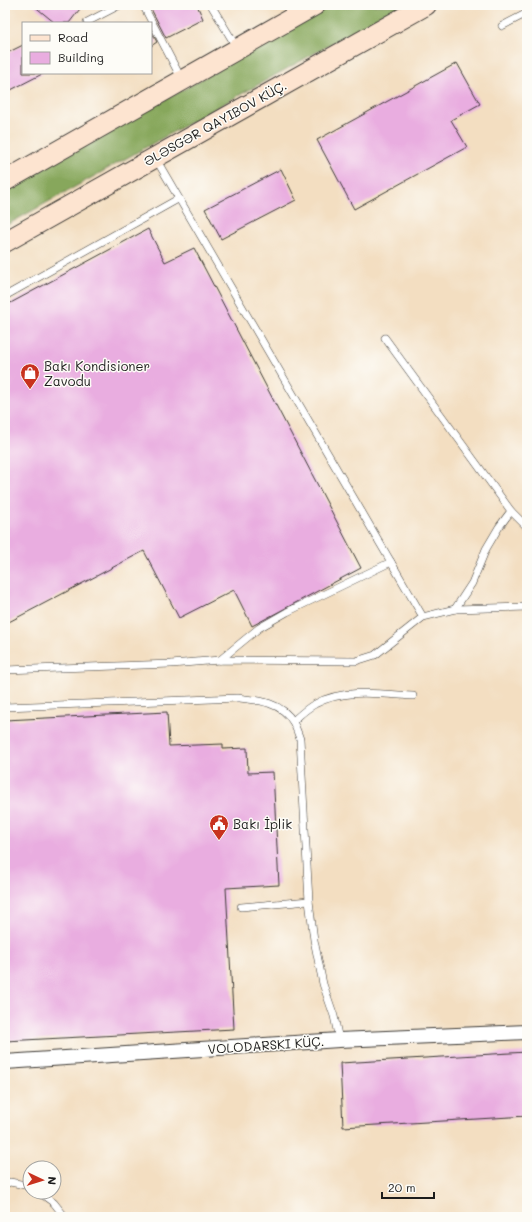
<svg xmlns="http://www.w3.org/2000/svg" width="532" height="1222" font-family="Mali,sans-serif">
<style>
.forest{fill:#87a75b;stroke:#52623c}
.building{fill:#e9ade0}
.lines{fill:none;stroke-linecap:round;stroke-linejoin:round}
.lane-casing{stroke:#3c3935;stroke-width:8}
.street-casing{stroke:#3c3935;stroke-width:16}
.secondary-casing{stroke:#3c3935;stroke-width:22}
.lane{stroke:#fff;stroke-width:7}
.street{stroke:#fff;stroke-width:14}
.secondary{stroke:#fde4d0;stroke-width:20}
.labels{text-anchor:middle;stroke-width:3;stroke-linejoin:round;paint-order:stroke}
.street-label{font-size:13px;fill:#1c1c1c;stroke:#fdfcf7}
.poi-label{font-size:13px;fill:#1c1c1c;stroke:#fdfcf7;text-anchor:start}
</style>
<rect width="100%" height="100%" fill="#fdfcf7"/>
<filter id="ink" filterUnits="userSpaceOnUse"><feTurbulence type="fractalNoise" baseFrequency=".025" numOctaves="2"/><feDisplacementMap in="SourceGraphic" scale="8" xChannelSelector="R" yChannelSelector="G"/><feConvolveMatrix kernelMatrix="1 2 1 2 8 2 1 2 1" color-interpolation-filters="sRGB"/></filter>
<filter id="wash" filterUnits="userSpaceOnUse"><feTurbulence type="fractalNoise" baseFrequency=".012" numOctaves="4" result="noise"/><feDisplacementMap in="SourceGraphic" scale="16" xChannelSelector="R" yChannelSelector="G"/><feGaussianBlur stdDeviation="0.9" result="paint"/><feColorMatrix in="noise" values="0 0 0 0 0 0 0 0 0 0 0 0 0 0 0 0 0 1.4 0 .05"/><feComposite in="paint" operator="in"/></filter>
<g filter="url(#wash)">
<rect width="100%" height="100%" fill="#f3dec1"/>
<!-- forest -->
<path class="forest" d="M 333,5 L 401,5 L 5,226 L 5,190 Z"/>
<g id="blocks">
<!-- building -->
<g class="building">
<path d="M 33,5 L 83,5 L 69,23 L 55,23 Z"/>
<path d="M 149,5 L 197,5 L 203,19 L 166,38 Z"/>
<path d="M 151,31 L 157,42 L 151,46 Z"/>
<path d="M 23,45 L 23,73 L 44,73 L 5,93 L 5,54 Z"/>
<path d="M 457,63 L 480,104 L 451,120 L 467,147 L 354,209 L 317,140 Z"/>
<path d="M 281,169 L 296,200 L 221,239 L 205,209 Z"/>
<path d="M 148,229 L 165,262 L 194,248 L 361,568 L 252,626 L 234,590 L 179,618 L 144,551 L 5,624 L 5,306 Z"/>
<path d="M 167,712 L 169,746 L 223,744 L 223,749 L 247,748 L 248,773 L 273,772 L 279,885 L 226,888 L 234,1029 L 5,1041 L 5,720 Z"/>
<path d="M 527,1052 L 527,1116 L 343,1127 L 340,1063 Z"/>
</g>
</g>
</g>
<g filter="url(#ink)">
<use href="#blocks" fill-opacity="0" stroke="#3c3935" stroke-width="1"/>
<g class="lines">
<defs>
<g id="lane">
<path d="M 143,5 L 181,78"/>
<path d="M 211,5 L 237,48"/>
<path d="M 87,22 L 120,5"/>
<path d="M 502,26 L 527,13"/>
<path d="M 156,159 L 423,617"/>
<path d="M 5,296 L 178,199"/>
<path d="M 385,338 L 511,511 L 527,527"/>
<path d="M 455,609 L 472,583 L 486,549 L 499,527 L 511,511"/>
<path d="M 220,660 L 259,628 L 287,612 L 391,562"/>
<path d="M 5,670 L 171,664 L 220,660 L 356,661 L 375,655 L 423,617 L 455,609 L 527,607"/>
<path d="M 5,707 L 238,698 C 258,700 282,702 293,722 C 296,727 298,734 300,739 L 309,901 L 314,940 L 323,984 L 334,1016 L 339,1040"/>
<path d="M 293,721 C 300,715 307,708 315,704 C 344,688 381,694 413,696"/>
<path d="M 241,907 L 309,901"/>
<path d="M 5,1184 L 10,1182 L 30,1186"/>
<path d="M 39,1192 L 54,1203 L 65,1217"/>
</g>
<path id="street" d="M 5,1062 L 339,1040 L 527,1032"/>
<g id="secondary">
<path d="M 5,181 L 315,5"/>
<path d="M 5,242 L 426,5"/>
</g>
</defs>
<!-- lane casing -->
<use href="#lane" class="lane-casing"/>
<!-- street casing -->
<use href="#street" class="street-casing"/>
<!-- secondary casing -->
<use href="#secondary" class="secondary-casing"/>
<!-- lane -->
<use href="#lane" class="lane"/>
<!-- street -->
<use href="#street" class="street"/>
<!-- secondary -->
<use href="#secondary" class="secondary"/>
</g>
</g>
<!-- icons -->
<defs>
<symbol id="shop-pin" viewBox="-11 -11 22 30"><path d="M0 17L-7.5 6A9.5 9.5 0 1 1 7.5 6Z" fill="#c8321e" stroke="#fdfcf7"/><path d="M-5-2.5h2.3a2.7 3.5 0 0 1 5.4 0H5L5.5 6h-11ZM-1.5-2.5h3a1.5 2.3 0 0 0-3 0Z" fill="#fff"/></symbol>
<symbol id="civic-pin" viewBox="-11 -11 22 30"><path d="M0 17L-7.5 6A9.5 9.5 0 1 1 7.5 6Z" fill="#c8321e" stroke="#fdfcf7"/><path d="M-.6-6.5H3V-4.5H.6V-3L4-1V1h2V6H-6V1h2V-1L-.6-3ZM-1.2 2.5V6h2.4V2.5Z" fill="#fff"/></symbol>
</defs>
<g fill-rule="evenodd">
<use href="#shop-pin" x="19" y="362" width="22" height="30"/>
<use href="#civic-pin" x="208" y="813" width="22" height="30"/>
</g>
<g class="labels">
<!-- street labels -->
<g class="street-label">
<text transform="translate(215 123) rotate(-29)" y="5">ƏLƏSGƏR QAYIBOV KÜÇ.</text>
<text transform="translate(266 1045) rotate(-4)" y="5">VOLODARSKI KÜÇ.</text>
</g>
<!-- poi labels -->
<g class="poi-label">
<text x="44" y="371">Bakı Kondisioner<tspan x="44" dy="15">Zavodu</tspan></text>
<text x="233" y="829">Bakı İplik</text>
</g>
</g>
<!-- margin -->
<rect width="532" height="1222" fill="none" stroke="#fdfcf7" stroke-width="20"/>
<!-- legend -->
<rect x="22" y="22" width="130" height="52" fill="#fdfcf7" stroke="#a3a29f"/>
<rect x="30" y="35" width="20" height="6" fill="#fde4d0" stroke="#a3a29f"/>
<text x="58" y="42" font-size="12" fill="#1c1c1c">Road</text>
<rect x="30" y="52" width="20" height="12" fill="#e9ade0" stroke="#a3a29f"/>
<text x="58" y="62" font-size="12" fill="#1c1c1c">Building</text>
<!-- north arrow -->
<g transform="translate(42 1180) rotate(94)"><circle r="19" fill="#fdfcf7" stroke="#a3a29f"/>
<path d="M0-3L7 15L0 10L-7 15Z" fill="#c8321e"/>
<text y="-6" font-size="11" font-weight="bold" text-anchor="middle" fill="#1c1c1c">N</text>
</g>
<!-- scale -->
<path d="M382 1192v6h52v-6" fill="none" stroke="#1c1c1c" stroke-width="2"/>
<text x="388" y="1192" font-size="12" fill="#1c1c1c" stroke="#fdfcf7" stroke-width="3" paint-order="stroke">20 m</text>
</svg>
